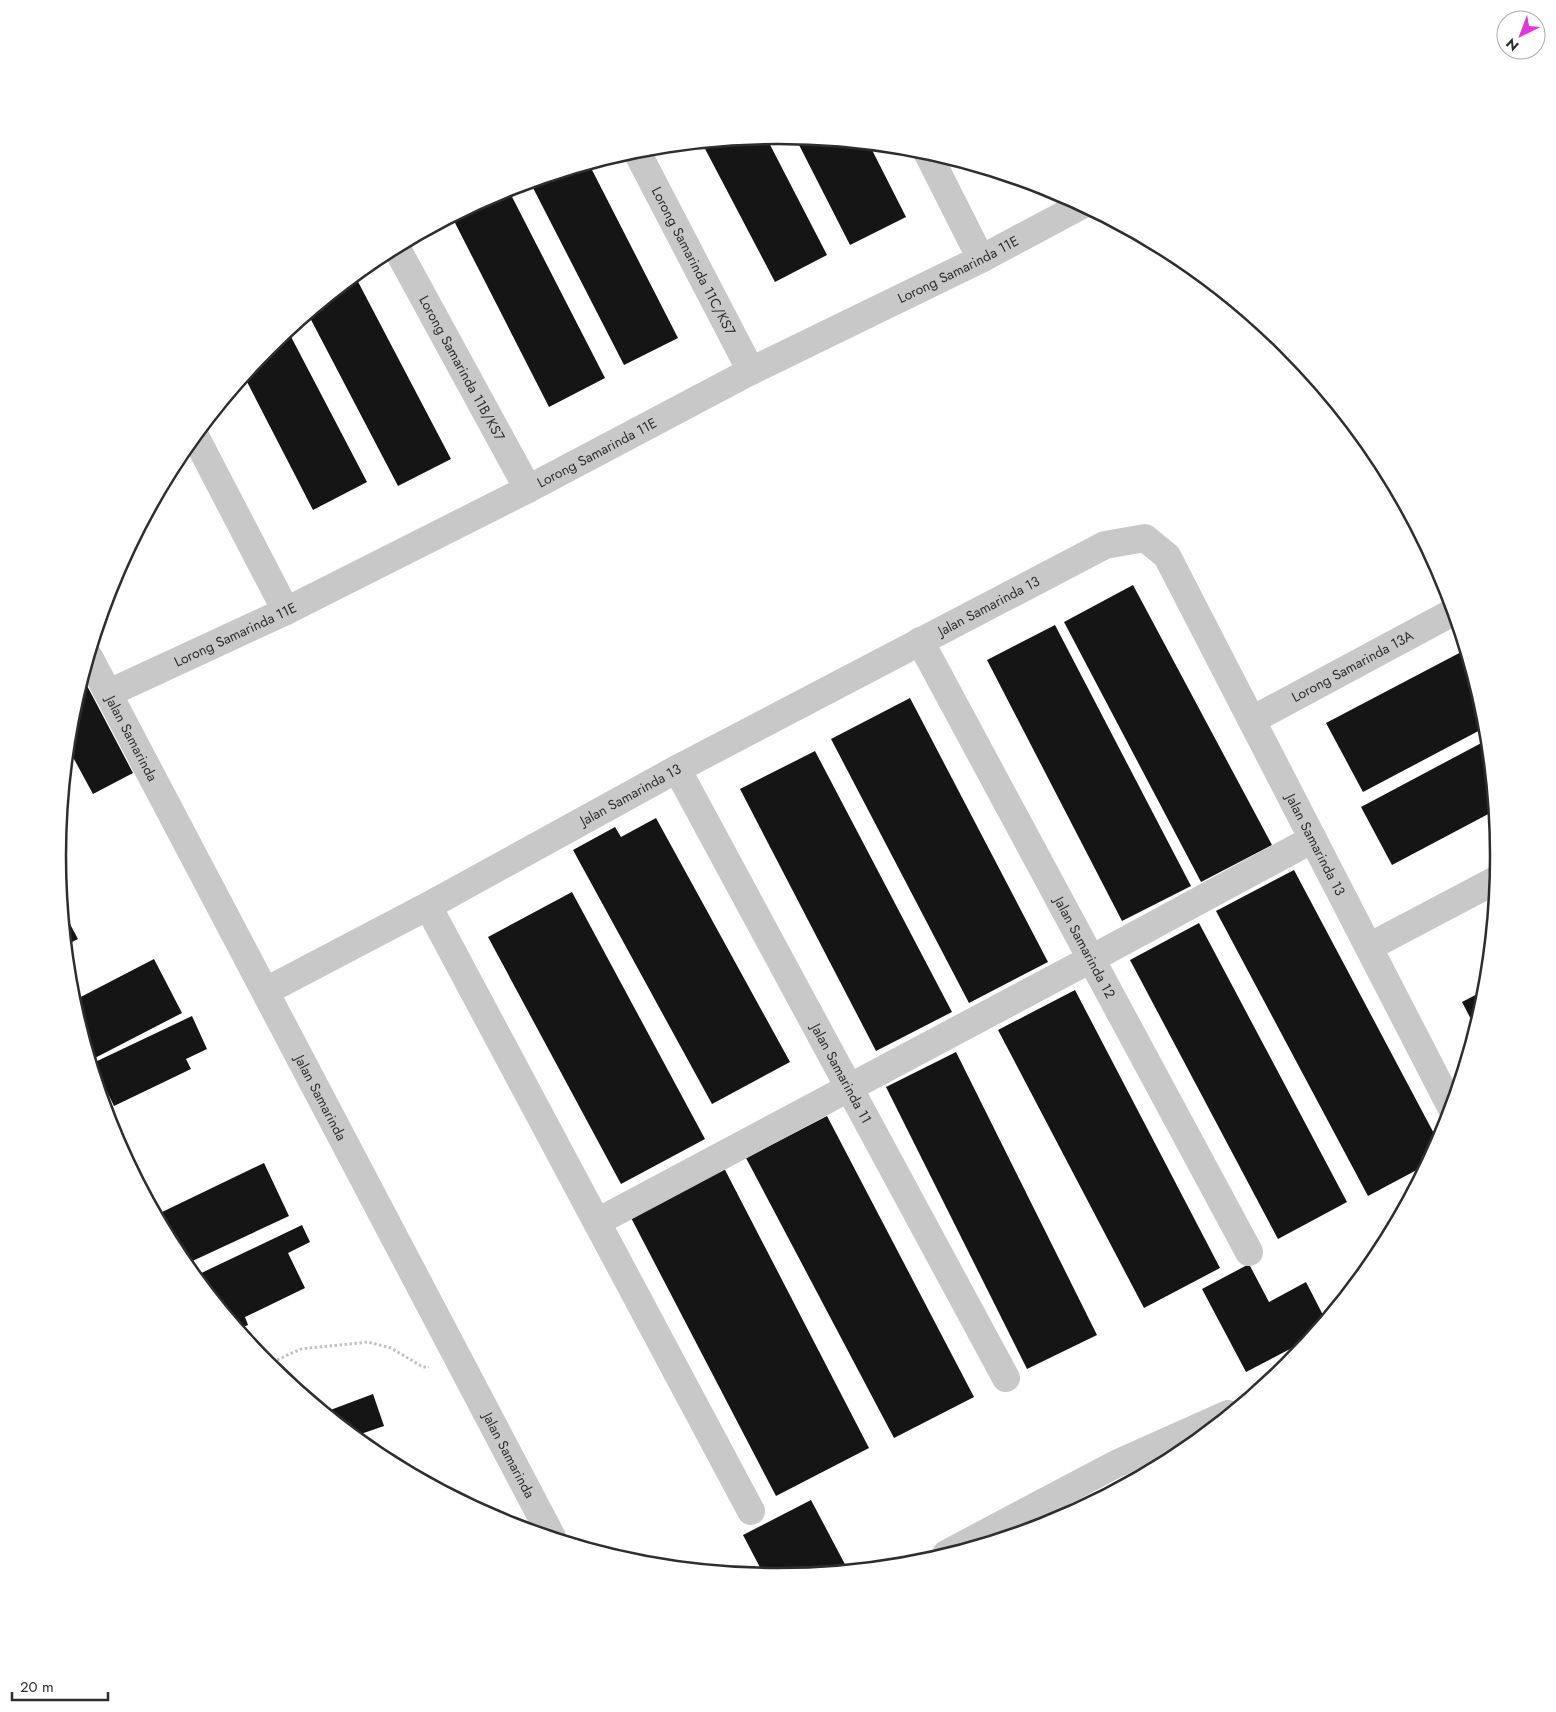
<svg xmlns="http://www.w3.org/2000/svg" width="1556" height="1712" font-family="Jost,sans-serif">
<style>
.building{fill:#151515}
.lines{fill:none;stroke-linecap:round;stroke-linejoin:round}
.path{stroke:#c2c2c2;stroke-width:3;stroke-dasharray:2.5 2.5;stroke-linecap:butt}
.minor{stroke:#c8c8c8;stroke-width:28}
.labels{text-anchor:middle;stroke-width:5;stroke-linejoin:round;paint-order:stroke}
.street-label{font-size:14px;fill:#2e2e2e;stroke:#fff}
.rim{fill:none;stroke:#2e2e2e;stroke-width:2.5}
</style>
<rect width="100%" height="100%" fill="#fff"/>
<!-- building -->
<g class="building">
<path d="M 766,137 L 827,255 L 775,282 L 702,143 Z"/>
<path d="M 795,137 L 869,144 L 906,217 L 850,245 Z"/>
<path d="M 589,164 L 678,338 L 624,365 L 530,182 Z"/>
<path d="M 508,189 L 605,378 L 549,407 L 452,217 Z"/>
<path d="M 355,276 L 451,459 L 398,486 L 308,314 Z"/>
<path d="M 288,331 L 367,482 L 313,510 L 244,376 L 269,346 Z"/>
<path d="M 1133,585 L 1272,845 L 1201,882 L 1064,622 Z"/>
<path d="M 1055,625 L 1191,886 L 1122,921 L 987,660 Z"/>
<path d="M 1465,650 L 1485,716 L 1486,727 L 1363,792 L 1326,723 Z"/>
<path d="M 84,680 L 133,773 L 93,794 L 68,748 L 71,715 Z"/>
<path d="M 910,698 L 1048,962 L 969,1003 L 831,739 Z"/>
<path d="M 1487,740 L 1494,811 L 1392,865 L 1361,807 Z"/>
<path d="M 815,751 L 952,1012 L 876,1051 L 740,789 Z"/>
<path d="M 656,818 L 790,1062 L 712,1104 L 573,850 L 615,827 L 621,837 Z"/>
<path d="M 1294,870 L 1438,1141 L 1426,1165 L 1368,1196 L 1216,911 Z"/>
<path d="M 572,892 L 705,1139 L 621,1184 L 488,937 Z"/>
<path d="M 63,911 L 78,939 L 66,945 Z"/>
<path d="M 1199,923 L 1347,1202 L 1278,1239 L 1130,960 Z"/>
<path d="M 154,959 L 182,1013 L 91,1060 L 73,1001 Z"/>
<path d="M 1075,990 L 1220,1268 L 1144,1308 L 998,1030 Z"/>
<path d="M 1485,990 L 1485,997 L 1475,1027 L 1462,1002 Z"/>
<path d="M 192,1016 L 207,1049 L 186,1059 L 191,1069 L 114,1106 L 93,1063 Z"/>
<path d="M 956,1052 L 1097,1335 L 1027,1369 L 886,1087 Z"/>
<path d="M 827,1116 L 974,1397 L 894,1438 L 746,1158 Z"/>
<path d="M 264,1163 L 289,1216 L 186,1264 L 160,1213 Z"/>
<path d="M 722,1164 L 869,1448 L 776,1496 L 628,1212 Z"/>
<path d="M 302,1225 L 310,1242 L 288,1253 L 305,1288 L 245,1317 L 248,1325 L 239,1329 L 195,1276 Z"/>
<path d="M 1249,1264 L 1269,1302 L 1306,1282 L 1325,1319 L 1309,1339 L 1246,1372 L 1202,1289 Z"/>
<path d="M 373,1394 L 384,1426 L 355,1436 L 325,1412 Z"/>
<path d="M 1151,1462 L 1154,1468 L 1102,1496 L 1099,1491 Z"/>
<path d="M 811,1500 L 848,1570 L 778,1576 L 764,1575 L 743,1535 Z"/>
</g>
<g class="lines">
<!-- path -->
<path class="path" d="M 268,1364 L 301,1349 L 368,1342 L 391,1348 L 423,1367 L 429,1367"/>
<!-- minor -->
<g class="minor">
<path id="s1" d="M 636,150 L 751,371"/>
<path d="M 927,152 L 981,259"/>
<path id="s2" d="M 396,247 L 528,489"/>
<path d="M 195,436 L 286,611"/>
<path id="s3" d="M 920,641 L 1249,1252"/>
<path id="s4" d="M 89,657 L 552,1537"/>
<path id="s5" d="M 109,693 L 286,611 L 528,489 L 751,371 L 981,259 L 1082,205"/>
<path id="s6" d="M 1252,720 L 1453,612"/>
<path id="s7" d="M 677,769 L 1006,1378"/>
<path d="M 428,906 L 751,1511"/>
<path d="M 1369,947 L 1496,880"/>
<path id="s8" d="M 266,991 L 428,906 L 677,769 L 1105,545 L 1145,538 L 1167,556 L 1451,1107"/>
<path d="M 597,1222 L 1091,959 L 1313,839"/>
<path d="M 946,1554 L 1116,1464 L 1228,1414"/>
</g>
</g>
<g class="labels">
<!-- street labels -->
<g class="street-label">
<text dy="5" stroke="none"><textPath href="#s1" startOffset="125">Lorong Samarinda 11C/KS7</textPath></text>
<text dy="5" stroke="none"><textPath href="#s5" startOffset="949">Lorong Samarinda 11E</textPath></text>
<text dy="5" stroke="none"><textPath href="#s2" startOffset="138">Lorong Samarinda 11B/KS7</textPath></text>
<text dy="5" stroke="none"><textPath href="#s5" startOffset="544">Lorong Samarinda 11E</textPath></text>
<text dy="5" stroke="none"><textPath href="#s8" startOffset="819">Jalan Samarinda 13</textPath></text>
<text dy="5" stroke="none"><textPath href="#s5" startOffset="139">Lorong Samarinda 11E</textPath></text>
<text dy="5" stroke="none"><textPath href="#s6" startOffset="114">Lorong Samarinda 13A</textPath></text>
<text dy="5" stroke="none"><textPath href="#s4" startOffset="92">Jalan Samarinda</textPath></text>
<text dy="5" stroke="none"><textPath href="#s8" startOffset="414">Jalan Samarinda 13</textPath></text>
<text dy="5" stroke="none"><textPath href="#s8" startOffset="1344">Jalan Samarinda 13</textPath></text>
<text dy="5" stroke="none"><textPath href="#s3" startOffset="348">Jalan Samarinda 12</textPath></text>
<text dy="5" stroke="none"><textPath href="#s7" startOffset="346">Jalan Samarinda 11</textPath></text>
<text dy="5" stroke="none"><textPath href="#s4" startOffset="498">Jalan Samarinda</textPath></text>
<text dy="5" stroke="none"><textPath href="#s4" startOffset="902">Jalan Samarinda</textPath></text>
</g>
</g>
<!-- crop -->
<path d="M0 0H1556V1712H0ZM66 856a712 712 0 1 1 1424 0a712 712 0 1 1-1424 0Z" fill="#fff" fill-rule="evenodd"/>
<path class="rim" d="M66 856a712 712 0 1 1 1424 0a712 712 0 1 1-1424 0Z"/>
<!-- north arrow -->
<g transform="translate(1521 35) rotate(222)"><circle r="24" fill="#ffffff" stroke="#ababab"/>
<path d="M0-4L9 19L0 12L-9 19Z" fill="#e036da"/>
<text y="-8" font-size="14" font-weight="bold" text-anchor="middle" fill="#2e2e2e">N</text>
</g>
<!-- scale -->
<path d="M12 1692v8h96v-8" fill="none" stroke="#2e2e2e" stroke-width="2.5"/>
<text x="20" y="1692" font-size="15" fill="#2e2e2e" stroke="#ffffff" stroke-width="4" paint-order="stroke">20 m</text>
</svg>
